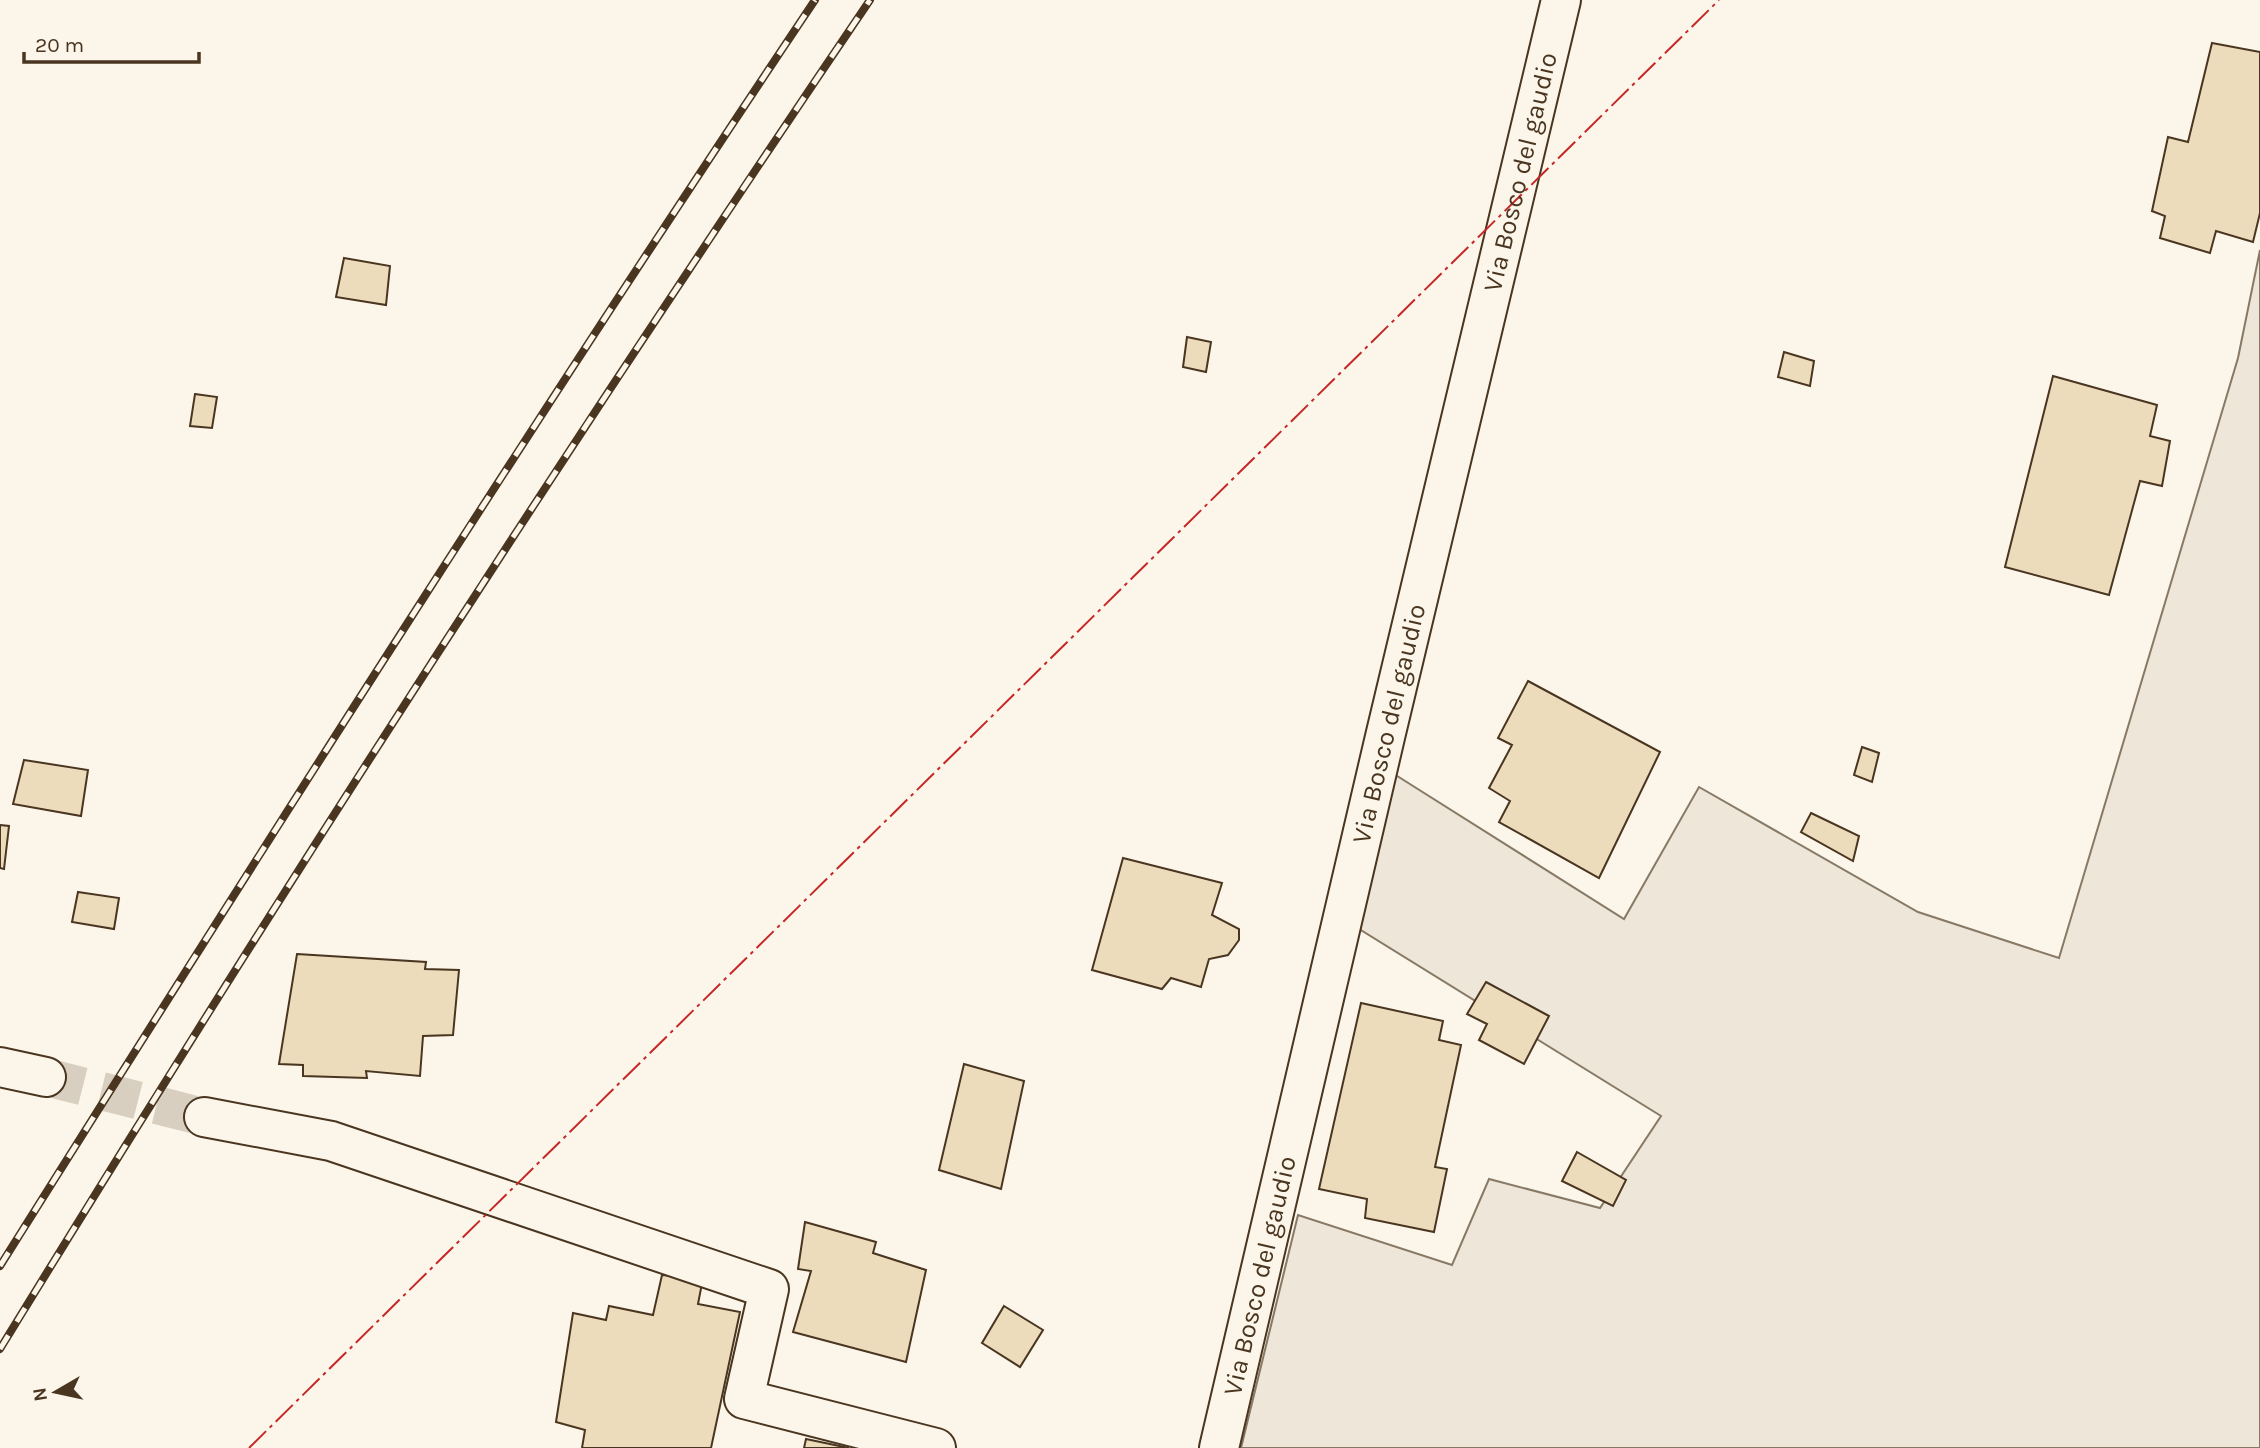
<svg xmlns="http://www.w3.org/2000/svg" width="2260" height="1448" font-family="Karla,sans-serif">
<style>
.green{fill:#ede6d9;stroke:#887966;stroke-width:2}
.building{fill:#ecdcbc;stroke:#4a3520;stroke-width:2}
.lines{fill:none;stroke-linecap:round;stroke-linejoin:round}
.minor-tunnel{stroke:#d8cfc1;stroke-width:38;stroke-dasharray:38 19;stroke-linecap:butt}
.minor-casing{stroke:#4a3520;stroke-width:42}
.minor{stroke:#fbf6e9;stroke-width:38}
.rail-casing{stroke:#4a3520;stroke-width:8}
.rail{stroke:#fbf6e9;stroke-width:5;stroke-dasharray:16;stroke-linecap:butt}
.power{stroke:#c62828;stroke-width:2;stroke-dasharray:24 5 3.5 5;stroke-linecap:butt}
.labels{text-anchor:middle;stroke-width:5;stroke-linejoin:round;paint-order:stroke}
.street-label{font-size:26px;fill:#4a3520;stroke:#fbf6e9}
</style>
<rect width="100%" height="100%" fill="#fbf6e9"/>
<!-- green -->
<path class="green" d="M 2260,250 L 2260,1448 L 1241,1448 L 1298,1215 L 1452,1265 L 1489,1179 L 1600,1208 L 1661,1116 L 1356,927 L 1394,774 L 1624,919 L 1699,787 L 1918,912 L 2059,958 L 2238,358 Z"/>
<!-- building -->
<g class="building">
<path d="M 2212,43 L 2260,52 L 2260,213 L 2253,242 L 2216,231 L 2210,253 L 2160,238 L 2165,216 L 2152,211 L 2168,137 L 2188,142 Z"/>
<path d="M 344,258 L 390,266 L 386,305 L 336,297 Z"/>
<path d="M 1187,337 L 1211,342 L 1206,372 L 1183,367 Z"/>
<path d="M 1784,352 L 1814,361 L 1810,386 L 1778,377 Z"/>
<path d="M 2053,376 L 2157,405 L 2150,436 L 2170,441 L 2162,486 L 2140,481 L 2109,595 L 2005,567 Z"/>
<path d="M 195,394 L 217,397 L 212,428 L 190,426 Z"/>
<path d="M 1528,681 L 1660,752 L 1599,878 L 1499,822 L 1510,801 L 1489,788 L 1512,745 L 1498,738 Z"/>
<path d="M 1862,747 L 1879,753 L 1872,782 L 1854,775 Z"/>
<path d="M 24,760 L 88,770 L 81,816 L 13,804 Z"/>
<path d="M 1811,813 L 1859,836 L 1853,861 L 1801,832 Z"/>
<path d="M 0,825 L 9,826 L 4,869 L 0,868 Z"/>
<path d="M 1123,858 L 1222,883 L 1212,915 L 1239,929 L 1239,940 L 1228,955 L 1209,959 L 1201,987 L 1171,978 L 1162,989 L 1092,970 Z"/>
<path d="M 78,892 L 119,898 L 114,929 L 72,922 Z"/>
<path d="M 297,954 L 426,962 L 425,969 L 459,970 L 453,1035 L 423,1036 L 420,1076 L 366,1071 L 367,1078 L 303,1076 L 303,1065 L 279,1064 Z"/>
<path d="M 1486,982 L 1549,1016 L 1524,1064 L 1479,1040 L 1487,1024 L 1467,1014 Z"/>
<path d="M 1361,1003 L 1443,1021 L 1439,1040 L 1461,1045 L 1435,1167 L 1447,1169 L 1434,1232 L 1365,1218 L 1367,1199 L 1319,1189 Z"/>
<path d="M 964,1064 L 1024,1081 L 1001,1189 L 939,1170 Z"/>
<path d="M 1577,1152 L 1626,1180 L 1613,1206 L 1562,1181 Z"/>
<path d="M 805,1222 L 876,1242 L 873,1253 L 926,1270 L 906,1362 L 793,1332 L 811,1271 L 798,1269 Z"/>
<path d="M 662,1275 L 703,1278 L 698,1304 L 740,1312 L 711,1448 L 582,1448 L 585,1430 L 556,1422 L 573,1313 L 606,1320 L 609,1306 L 653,1315 Z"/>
<path d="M 1004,1306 L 1043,1330 L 1020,1367 L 982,1343 Z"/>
<path d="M 806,1439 L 849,1448 L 804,1448 Z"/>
</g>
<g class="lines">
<!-- minor-tunnel -->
<path class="minor-tunnel" d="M 46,1077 L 204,1117"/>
<defs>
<g id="minor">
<path d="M 0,1067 L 46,1077"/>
<path d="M 204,1117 L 331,1141 L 769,1289 L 744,1399 L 936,1448"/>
<path id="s1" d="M 1219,1448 L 1385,737 L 1561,0"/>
</g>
</defs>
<!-- minor casing -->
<use href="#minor" class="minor-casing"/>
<!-- minor -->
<use href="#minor" class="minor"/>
<defs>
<g id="rail">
<path d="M 0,1266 C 267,841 536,417 815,0"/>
<path d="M 0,1349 C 279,893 570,443 870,0"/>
</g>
</defs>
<!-- rail casing -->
<use href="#rail" class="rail-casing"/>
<!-- rail -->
<use href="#rail" class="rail"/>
<!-- power -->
<path class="power" d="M 249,1448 L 1719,0"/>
</g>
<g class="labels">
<!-- street labels -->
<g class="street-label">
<text dy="9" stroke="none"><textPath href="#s1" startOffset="1311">Via Bosco del gaudio</textPath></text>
<text dy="9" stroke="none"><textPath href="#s1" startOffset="744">Via Bosco del gaudio</textPath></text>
<text dy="9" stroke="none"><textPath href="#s1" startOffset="177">Via Bosco del gaudio</textPath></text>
</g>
</g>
<!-- north arrow -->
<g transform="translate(56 1392) rotate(261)" stroke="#fbf6e9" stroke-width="5" paint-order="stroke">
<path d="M0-5L12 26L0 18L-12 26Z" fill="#4a3520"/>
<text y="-10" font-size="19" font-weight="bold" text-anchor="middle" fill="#4a3520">N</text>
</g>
<!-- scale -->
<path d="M24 52v10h175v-10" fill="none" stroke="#4a3520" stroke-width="3.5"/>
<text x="35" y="52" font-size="21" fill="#4a3520" stroke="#fbf6e9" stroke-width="5" paint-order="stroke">20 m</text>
</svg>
